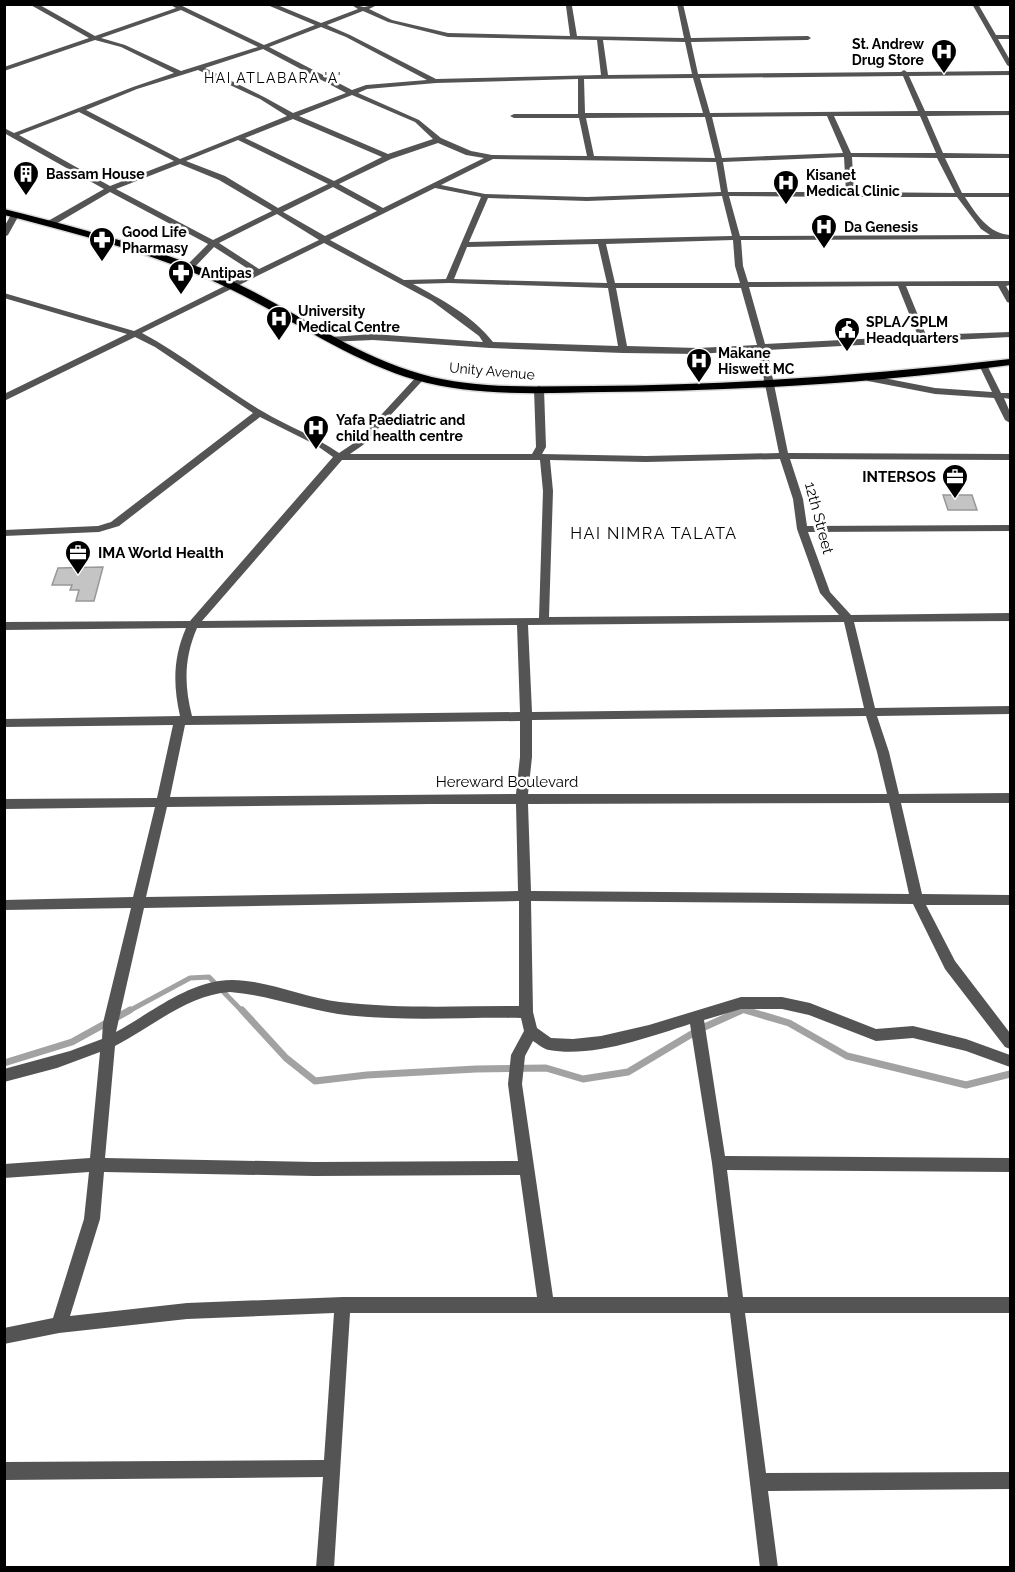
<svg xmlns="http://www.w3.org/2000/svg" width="1015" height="1572" font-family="Raleway,sans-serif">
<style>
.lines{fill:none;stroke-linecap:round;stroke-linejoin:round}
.stream-far1{stroke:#a2a2a2;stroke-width:5}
.stream{stroke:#a2a2a2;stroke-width:7}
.building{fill:#c4c4c4;stroke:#989898;stroke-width:1.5}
.primary-casing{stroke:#dbdbdb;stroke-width:3}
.minor{fill:#545454;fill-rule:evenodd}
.tertiary{fill:#545454;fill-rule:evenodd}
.primary{fill:#000;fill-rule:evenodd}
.labels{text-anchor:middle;stroke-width:5;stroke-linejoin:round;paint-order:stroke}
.far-poi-label{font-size:14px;font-weight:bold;fill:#000;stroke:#fff;text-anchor:start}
.far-neighbourhood-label{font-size:14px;letter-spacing:1.5px;fill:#000;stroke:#fff}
.far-street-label{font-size:14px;fill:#000;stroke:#fff}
.poi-label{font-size:15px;font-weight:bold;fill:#000;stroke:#fff;text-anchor:end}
.street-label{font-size:15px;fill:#000;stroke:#fff}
.neighbourhood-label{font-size:16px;letter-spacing:1.5px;fill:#000;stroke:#fff}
</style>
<rect width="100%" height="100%" fill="#fff"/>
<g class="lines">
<!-- stream-far1 -->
<g class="stream-far1">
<path d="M 127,1012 L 190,978 L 209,977 L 243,1012"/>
<path d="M 739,1012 L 743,1010 L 750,1012"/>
</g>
<!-- stream -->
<g class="stream">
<path d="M 242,1010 L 286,1058 L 315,1081 L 367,1075 L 476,1069 L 546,1068 L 583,1079 L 628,1072 L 700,1029 L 742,1010"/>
<path d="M 745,1010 L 789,1023 L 847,1056 L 966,1085 L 1010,1074"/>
<path d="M 4,1063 L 72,1042 L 130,1010"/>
</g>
</g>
<!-- building -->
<g class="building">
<path d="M 943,495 L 972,495 L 977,510 L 948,510 Z"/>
<path d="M 103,567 L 94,601 L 76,601 L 79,590 L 70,590 L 72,585 L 52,585 L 58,568 Z"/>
</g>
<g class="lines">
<defs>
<path id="primary" d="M 4,209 C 79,228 164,250 234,282 C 297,312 353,355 421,374 C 476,390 536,386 593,386 C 732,385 871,375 1010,359 L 1010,365 C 875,383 739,391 603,392 C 541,393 476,397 416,380 C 348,360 291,318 228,288 C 162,256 76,233 4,215 Z"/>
</defs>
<!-- primary casing -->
<use href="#primary" class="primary-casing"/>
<!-- minor -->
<g class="minor">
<path d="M 29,4 L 38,4 L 95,36 L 176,8 L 169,4 L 178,4 L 264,45 L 315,25 L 265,4 L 275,4 L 321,23 L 358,9 L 350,4 L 364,7 L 379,4 L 369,9 L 392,20 L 448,33 L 570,36 L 566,6 L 458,4 L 646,4 L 572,6 L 577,36 L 684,38 L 677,4 L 683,4 L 691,38 L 808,36 L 811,38 L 808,40 L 691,42 L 698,74 L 901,72 L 904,70 L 907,72 L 1010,71 L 1010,75 L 909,76 L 925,111 L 1010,111 L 1010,115 L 927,116 L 943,153 L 1010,154 L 1010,158 L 945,158 L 962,193 L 1010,193 L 1010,197 L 965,197 C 976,214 989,234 1010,235 L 1010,239 L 741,240 L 743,266 L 748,282 L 1010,281 L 1010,285 L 1006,286 L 1010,293 L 1010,303 L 1007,302 L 998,286 L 906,286 L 926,335 L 1010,332 L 1010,337 L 767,350 L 788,453 L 1010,454 L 1010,460 L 790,459 L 803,499 L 807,526 L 1010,525 L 1010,531 L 808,532 L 830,592 L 851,615 L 1010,613 L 1010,621 L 854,622 L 875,708 L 1010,706 L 1010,714 L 877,716 L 889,752 L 899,794 L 1010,793 L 1010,803 L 901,803 L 922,894 L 1010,895 L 1010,905 L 926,905 L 955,961 L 1010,1033 L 1010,1049 L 1005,1047 L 945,969 L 913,904 L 531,901 L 533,1012 L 537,1028 L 551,1038 L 573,1039 L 601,1036 L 649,1025 L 741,997 L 782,997 L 810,1003 L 876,1029 L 913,1026 L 966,1039 L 1010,1055 L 1010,1067 L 966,1051 L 913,1038 L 876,1041 L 809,1015 L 782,1009 L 741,1009 L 704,1020 L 725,1156 L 1010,1158 L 1010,1172 L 727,1170 L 743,1297 L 1010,1297 L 1010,1313 L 745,1313 L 766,1473 L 1010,1472 L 1010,1489 L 768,1491 L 778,1568 L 760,1568 L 730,1313 L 350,1313 L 334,1568 L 316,1568 L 323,1477 L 4,1480 L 4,1462 L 324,1460 L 334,1313 L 187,1319 L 59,1333 L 4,1344 L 4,1328 L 53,1318 L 84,1219 L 89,1172 L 4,1178 L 4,1164 L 90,1158 L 100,1052 L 57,1068 L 4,1082 L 4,1069 L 70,1051 L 102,1039 L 103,1023 L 131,908 L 4,910 L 4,900 L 133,897 L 155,807 L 4,809 L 4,799 L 157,798 L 173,725 L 4,727 L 4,719 L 180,716 C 173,685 173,658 186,628 L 4,630 L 4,622 L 190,621 L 333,457 L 316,445 L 260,417 L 119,526 L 99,532 L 4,536 L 4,530 L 98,526 L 111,522 L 253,413 L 155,347 L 135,337 L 4,401 L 4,394 L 127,334 L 4,298 L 4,293 L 134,331 L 253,272 L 214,247 L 192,270 L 186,270 L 186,266 L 208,244 L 110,192 L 54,225 L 48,225 L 48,221 L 104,189 L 4,133 L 4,128 L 14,133 L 133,87 L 174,73 L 121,47 L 95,40 L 4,71 L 4,67 L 89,38 ZM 181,10 L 258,47 L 181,71 L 125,45 L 101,38 ZM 363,11 L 388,22 L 448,37 L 597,40 L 601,75 L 436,79 L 350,35 L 327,25 ZM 321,27 L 346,37 L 427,80 L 366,85 L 352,90 L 269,47 ZM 603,40 L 685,42 L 692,74 L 608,75 ZM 263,49 L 346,93 L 293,113 L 264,97 L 205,68 ZM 198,70 L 260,99 L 287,116 L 180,159 L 86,110 L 137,89 ZM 903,76 L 918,111 L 710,113 L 700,78 ZM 693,78 L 703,113 L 585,113 L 584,79 ZM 578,79 L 578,114 L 514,114 L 510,116 L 514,118 L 579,118 L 587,156 L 492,155 L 471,151 L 441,138 L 419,120 L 358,93 L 367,89 L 436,83 ZM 352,95 L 415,122 L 433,139 L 388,154 L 299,116 ZM 79,112 L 174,161 L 110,186 L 19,135 ZM 827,116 L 843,153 L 722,158 L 712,117 ZM 834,116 L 920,116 L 936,153 L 851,153 ZM 705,117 L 715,158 L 594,156 L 586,118 ZM 293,119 L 382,157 L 334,181 L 245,138 ZM 238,140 L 328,184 L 278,208 L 225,176 L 186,161 ZM 438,143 L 466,155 L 484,158 L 383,208 L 339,184 L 391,159 ZM 844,157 L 846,192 L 728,192 L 723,162 ZM 852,157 L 937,158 L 955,193 L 854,192 ZM 493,159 L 716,162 L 721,192 L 587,197 L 485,194 L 441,185 ZM 180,164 L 219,180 L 272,211 L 213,240 L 116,189 ZM 333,187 L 377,211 L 325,236 L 283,212 ZM 435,188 L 481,197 L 446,279 L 404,280 L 330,240 ZM 722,196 L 732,236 L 469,242 L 488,198 L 587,201 ZM 729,196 L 847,197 L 850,198 L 853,197 L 957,197 L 981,229 L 990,235 L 740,236 ZM 277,214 L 319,240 L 259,269 L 219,243 ZM 733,240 L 735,266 L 740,283 L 615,283 L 606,244 ZM 324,243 L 432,301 L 479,336 L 483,342 L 373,334 L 331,337 L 327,340 L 328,342 L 373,340 L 490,348 L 623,353 L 698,354 L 758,350 L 779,453 L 646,456 L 542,454 L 546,447 L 544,389 L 539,386 L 534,389 L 536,447 L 532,454 L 350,454 L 363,445 L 423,380 L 423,376 L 417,376 L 357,441 L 339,453 C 315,436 287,426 262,411 C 221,387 184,355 142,333 ZM 598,244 L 607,283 L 454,279 L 467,247 ZM 449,283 L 608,288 L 618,346 L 493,342 C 474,317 441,299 413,284 ZM 898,286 L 918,336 L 765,344 L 749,287 ZM 616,288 L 741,288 L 757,345 L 698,348 L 627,346 ZM 780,459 L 793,499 L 797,529 L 820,593 L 839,615 L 549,617 L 553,491 L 550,460 L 646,462 ZM 342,460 L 540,460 L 543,491 L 539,618 L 202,621 ZM 844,622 L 864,708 L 532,712 L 528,625 ZM 517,625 L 520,712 L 192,716 C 184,685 184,658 197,628 ZM 866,716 L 877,752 L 887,794 L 528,794 L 532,757 L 532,720 ZM 520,721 L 520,757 L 516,794 L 170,797 L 185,725 ZM 889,803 L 909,894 L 531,891 L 528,804 ZM 431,804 L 516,804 L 518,891 L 146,897 L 167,807 ZM 519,901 L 519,1006 C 460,1006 399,1009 340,1002 C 302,998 257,975 219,981 C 181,987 149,1014 116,1032 L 144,908 ZM 230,992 C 267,995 301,1008 338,1014 C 398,1022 460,1017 521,1018 L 524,1031 L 511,1055 L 508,1084 L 518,1161 L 314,1162 L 105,1158 L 115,1046 C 152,1027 187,995 230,992 ZM 690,1024 L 712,1163 L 728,1297 L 553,1297 L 522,1084 L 525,1056 L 533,1041 C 538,1044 543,1049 549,1050 C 593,1058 649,1037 690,1024 ZM 104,1172 L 314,1176 L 520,1175 L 537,1297 L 343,1297 L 187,1303 L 70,1316 L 100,1219 Z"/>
<path d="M 742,4 L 790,4 L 787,6 Z"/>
<path d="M 972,4 L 978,4 L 996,35 L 1010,35 L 1010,39 L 998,39 L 1010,60 L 1010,67 L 1007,65 Z"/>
<path d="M 983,362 L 987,365 L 1001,393 L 1010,393 L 1010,399 L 1004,398 L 1010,412 L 1010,423 L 1005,420 L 994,398 L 935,394 L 868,381 L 864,378 L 868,375 L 935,388 L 992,392 L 979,365 Z"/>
</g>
<!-- tertiary -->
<path class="tertiary" d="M 12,213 L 19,215 L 8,235 L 4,237 L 4,227 Z"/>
<!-- primary -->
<use href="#primary" class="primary"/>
</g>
<!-- icons -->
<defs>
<symbol id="hospital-pin" viewBox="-11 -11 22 30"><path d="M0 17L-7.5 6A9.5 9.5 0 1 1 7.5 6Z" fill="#000" stroke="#fff"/><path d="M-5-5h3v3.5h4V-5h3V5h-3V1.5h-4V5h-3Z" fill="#fff"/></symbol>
<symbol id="building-pin" viewBox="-11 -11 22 30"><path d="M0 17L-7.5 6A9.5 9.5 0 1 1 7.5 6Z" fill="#000" stroke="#fff"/><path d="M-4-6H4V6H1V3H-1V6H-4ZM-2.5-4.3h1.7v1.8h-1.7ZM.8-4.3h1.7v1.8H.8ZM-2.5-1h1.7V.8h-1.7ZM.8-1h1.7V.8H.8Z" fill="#fff"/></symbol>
<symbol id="pharmacy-pin" viewBox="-11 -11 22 30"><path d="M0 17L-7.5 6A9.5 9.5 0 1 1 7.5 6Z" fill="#000" stroke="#fff"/><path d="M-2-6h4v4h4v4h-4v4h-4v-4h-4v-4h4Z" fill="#fff"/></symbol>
<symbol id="civic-pin" viewBox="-11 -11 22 30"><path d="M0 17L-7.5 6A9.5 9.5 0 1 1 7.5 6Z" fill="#000" stroke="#fff"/><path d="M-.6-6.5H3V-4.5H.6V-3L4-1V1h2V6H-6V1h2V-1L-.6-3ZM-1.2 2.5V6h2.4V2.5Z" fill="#fff"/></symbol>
<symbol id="office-pin" viewBox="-11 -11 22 30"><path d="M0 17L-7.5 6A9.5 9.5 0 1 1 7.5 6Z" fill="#000" stroke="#fff"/><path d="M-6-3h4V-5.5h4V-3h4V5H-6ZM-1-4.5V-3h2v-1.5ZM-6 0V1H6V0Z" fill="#fff"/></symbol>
</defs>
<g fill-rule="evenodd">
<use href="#hospital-pin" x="929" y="37" width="30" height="40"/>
<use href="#building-pin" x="11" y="159" width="30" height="40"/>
<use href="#hospital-pin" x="771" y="168" width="30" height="40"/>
<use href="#hospital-pin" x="809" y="212" width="30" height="40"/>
<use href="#pharmacy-pin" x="87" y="225" width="30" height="40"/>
<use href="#pharmacy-pin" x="166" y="258" width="30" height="40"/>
<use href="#hospital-pin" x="264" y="304" width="30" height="40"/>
<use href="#civic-pin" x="832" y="315" width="30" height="40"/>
<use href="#hospital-pin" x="684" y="346" width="30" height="40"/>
<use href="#hospital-pin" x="301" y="413" width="30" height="40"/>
<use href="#office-pin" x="940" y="462" width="30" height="40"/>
<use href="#office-pin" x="63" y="538" width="30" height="40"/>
</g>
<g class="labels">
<!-- far-poi labels -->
<g class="far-poi-label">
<text x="924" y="49" text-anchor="end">St. Andrew<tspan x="924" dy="16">Drug Store</tspan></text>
<text x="46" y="179">Bassam House</text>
<text x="806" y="180">Kisanet<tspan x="806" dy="16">Medical Clinic</tspan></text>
<text x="844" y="232">Da Genesis</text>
<text x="122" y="237">Good Life<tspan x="122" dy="16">Pharmasy</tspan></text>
<text x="201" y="278">Antipas</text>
<text x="298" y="316">University<tspan x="298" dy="16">Medical Centre</tspan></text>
<text x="866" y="327">SPLA/SPLM<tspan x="866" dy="16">Headquarters</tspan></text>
<text x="718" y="358">Makane<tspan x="718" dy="16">Hiswett MC</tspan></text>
<text x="336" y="425">Yafa Paediatric and<tspan x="336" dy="16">child health centre</tspan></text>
</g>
<!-- far-neighbourhood labels -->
<g class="far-neighbourhood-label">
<text x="273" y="83">HAI ATLABARA 'A'</text>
</g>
<!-- far-street labels -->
<g class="far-street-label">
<text transform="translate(492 371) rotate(5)" y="5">Unity Avenue</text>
</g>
<!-- poi labels -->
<g class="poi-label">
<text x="936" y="482">INTERSOS</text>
<text x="98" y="558" text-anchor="start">IMA World Health</text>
</g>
<!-- street labels -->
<g class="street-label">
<text transform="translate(819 518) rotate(75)" y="5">12th Street</text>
<text x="507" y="787">Hereward Boulevard</text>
</g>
<!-- neighbourhood labels -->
<g class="neighbourhood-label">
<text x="654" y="539">HAI NIMRA TALATA</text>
</g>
</g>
<!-- border -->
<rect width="1015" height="1572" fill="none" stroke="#000000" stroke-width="12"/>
</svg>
